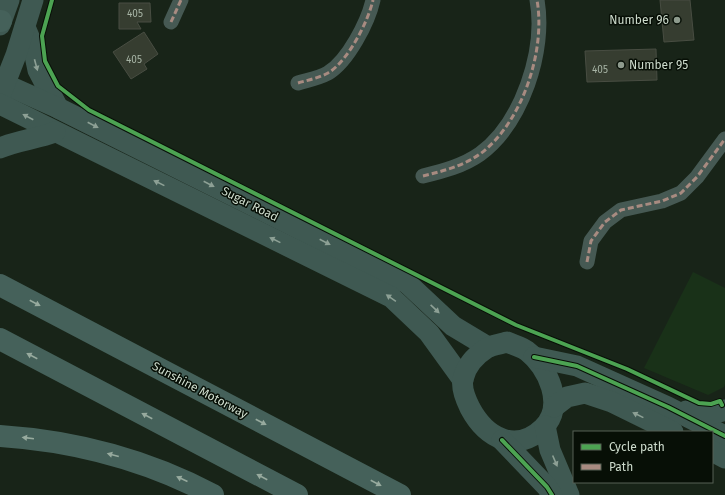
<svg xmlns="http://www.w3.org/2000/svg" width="725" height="495" font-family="'Fira Sans',sans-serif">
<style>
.built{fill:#193118}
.building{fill:#363d30;stroke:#484d42}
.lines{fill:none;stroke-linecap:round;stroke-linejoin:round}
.street{stroke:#465953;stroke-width:15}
.secondary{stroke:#3f5952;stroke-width:21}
.highway{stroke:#45615a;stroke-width:22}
.quiet{stroke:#a88b81;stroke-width:3;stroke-dasharray:6 3;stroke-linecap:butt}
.cycleway-casing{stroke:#070f06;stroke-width:6}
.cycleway{stroke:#4ca352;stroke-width:4}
.oneway{fill:#8da095}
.oneway2{fill:#97aa9e}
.poi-dot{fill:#8e9b8d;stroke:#070f06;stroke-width:1.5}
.labels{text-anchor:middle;stroke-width:3;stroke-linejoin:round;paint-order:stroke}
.number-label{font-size:10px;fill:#a7b4a5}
.poi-label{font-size:12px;fill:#cddbcc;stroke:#070f06;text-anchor:end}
.street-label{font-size:12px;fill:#cddbcc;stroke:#070f06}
</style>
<rect width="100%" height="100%" fill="#182418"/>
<!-- built -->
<path class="built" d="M 693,272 L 725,288 L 725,384 L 724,387 L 708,395 L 644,368 Z"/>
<!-- building -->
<g class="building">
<path d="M 660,0 L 690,0 L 694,40 L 664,42 Z"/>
<path d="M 119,3 L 150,3 L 151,22 L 137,22 L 141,29 L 119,29 Z"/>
<path d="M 144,32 L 158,54 L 144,64 L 147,69 L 131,79 L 113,52 Z"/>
<path d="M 656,49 L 657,80 L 587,82 L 585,51 Z"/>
</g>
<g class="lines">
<!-- street -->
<g class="street">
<path d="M 171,22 L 181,0"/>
<path d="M 298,83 C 308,80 319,78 328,73 C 348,61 368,22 373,0"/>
<path d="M 423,176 C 443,171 463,166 480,154 C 522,123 546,51 537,0"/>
<path d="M 587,262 L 591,241 L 605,222 L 621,210 L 662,201 L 681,193 L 697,177 L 725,139"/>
</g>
<!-- secondary -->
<g class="secondary">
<path d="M 0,25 L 9,0"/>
<path d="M 25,27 L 33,46 L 38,70 L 58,108"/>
<path d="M 0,82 L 58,108 L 407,283 L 453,326 L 488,347"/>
<path d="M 0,96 L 16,55 L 33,0"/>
<path d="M 0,104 L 391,297 L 429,333 L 463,380"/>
<path d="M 0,148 C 18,140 37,139 55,132"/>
<path d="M 507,342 C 514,345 522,347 527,351 C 548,367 566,406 543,428 C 516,454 486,438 470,408 C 466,400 461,388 463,379 C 466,366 476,355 487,348 C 492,345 501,344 507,342 Z"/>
<path d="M 534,357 L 577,366 L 668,407 L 725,436"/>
<path d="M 554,407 L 567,397 L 585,393 L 612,402 L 673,432"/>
<path d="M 686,411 C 700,414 712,416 725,410"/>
<path d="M 545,426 L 550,450 L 569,495"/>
<path d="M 502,440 L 547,487 L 552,495"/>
<path d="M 712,451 L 725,458"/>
</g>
<!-- highway -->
<g class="highway">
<path d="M 0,21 L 1,21"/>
<path d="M 0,285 L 400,495"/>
<path d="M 0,339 L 297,495"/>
<path d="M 0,436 C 75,441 147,460 213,495"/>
</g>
<!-- quiet -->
<g class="quiet">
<path d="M 171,22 L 181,0"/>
<path d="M 298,83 C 308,80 319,78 328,73 C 348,61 368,22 373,0"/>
<path d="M 423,176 C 443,171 463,166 480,154 C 522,123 546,51 537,0"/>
<path d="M 587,262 L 591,241 L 605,222 L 621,210 L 662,201 L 681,193 L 697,177 L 725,139"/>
</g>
<defs>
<g id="cycleway">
<path d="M 52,0 L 42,36 L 45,61 L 58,86 L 89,110 L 516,325 L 627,369 L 699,403 L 711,404 L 720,401 L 722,405"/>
<path d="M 534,357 L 577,366 L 668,407 L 725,436"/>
<path d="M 502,440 L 547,487 L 552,495"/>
</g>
</defs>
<!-- cycleway casing -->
<use href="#cycleway" class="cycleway-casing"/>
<!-- cycleway -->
<use href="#cycleway" class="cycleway"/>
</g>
<!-- one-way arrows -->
<defs><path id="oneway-solid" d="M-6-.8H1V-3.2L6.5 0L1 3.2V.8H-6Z"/></defs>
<g class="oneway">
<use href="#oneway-solid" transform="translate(36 65) rotate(75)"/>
<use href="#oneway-solid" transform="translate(28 117) rotate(-152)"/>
<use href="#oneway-solid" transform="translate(93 125) rotate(27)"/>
<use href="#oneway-solid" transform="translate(159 183) rotate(-154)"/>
<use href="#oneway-solid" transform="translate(209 184) rotate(27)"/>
<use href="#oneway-solid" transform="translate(275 240) rotate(-154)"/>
<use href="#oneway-solid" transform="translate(325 242) rotate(27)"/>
<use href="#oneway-solid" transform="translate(391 298) rotate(-145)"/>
<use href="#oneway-solid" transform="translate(435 309) rotate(43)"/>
<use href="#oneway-solid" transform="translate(638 415) rotate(-154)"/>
<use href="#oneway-solid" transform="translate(555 461) rotate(67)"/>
</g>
<g class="oneway2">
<use href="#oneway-solid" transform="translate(35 303) rotate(28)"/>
<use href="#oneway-solid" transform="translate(32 356) rotate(-153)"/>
<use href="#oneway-solid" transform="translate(147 416) rotate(-152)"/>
<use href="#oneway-solid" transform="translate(261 422) rotate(28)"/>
<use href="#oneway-solid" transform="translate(28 438) rotate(-173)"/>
<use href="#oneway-solid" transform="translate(113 455) rotate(-165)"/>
<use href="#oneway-solid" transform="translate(262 477) rotate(-152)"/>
<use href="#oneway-solid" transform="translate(182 479) rotate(-156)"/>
<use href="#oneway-solid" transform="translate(376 483) rotate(28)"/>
</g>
<!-- markers -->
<g class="poi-dot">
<circle cx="677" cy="20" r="4"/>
<circle cx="621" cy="65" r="4"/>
</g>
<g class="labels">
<!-- number labels -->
<g class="number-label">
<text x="135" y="17">405</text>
<text x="134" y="63">405</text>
<text x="600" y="73">405</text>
</g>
<!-- poi labels -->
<g class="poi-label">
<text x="669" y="24">Number 96</text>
<text x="629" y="69" text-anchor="start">Number 95</text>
</g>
<!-- street labels -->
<g class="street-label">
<text transform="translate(250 204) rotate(27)" y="4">Sugar Road</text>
<text transform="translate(200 390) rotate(28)" y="4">Sunshine Motorway</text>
</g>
</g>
<!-- legend -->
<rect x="573" y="431" width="140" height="52" fill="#070f06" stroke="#566155"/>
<rect x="581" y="444" width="20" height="6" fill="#4ca352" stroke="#566155"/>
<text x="609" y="451" font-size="12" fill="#cddbcc">Cycle path</text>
<rect x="581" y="464" width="20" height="6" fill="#a88b81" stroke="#566155"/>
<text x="609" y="471" font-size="12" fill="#cddbcc">Path</text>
</svg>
